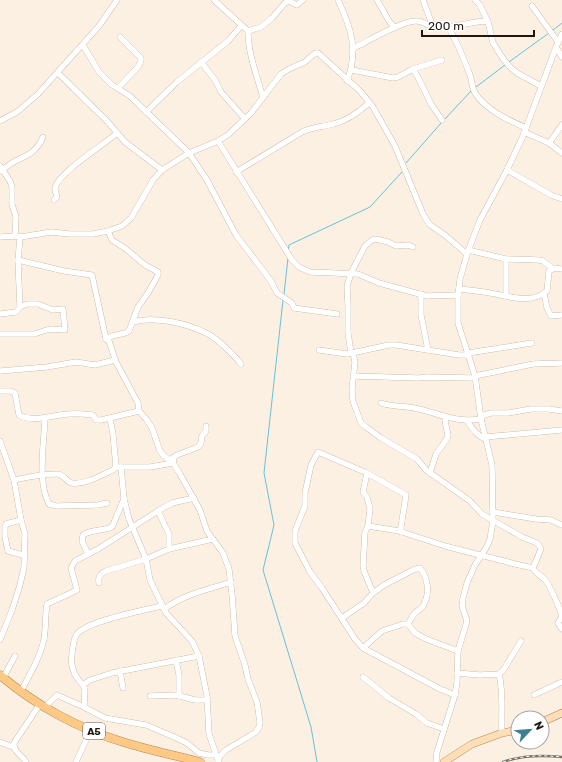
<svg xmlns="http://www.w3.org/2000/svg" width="562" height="762" font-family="Rubik,sans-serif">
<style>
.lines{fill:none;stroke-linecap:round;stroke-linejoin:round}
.stream{stroke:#67c1dc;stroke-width:1}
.minor-casing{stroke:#b4a28b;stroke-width:6}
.major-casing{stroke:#b08a5c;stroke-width:8}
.highway-casing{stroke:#b08a5c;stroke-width:9}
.minor{stroke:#fff;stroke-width:5.5}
.major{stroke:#fedeb6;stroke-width:7}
.highway{stroke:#fec885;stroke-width:8}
.rail-casing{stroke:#7c7368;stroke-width:2.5}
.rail{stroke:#fff;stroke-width:1;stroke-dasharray:3;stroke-linecap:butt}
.labels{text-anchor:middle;stroke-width:3;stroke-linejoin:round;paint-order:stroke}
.shield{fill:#fff;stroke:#625d58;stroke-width:1}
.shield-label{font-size:10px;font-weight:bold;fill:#1f1810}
</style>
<rect width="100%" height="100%" fill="#fcf0e2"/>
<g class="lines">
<!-- stream -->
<g class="stream">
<path d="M 553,30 L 562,23"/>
<path d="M 509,62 L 549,33"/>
<path d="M 476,87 L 505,65"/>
<path d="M 444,120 L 472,90"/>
<path d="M 406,163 L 442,122"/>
<path d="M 288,251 L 289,245 L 370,207 L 402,172"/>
<path d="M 284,294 L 288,258"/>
<path d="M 283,300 L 264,473 L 274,525 L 263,570 L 311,727 L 317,762"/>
</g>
<defs>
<g id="minor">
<path d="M 214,0 L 248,31 C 248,54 257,75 263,98"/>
<path d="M 338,0 C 351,28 359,50 347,81"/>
<path d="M 377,0 L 389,21 L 395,28"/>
<path d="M 423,0 L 433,27"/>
<path d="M 475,0 L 480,5 L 488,22"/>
<path d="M 532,6 L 558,42"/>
<path d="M 448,27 C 458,43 464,59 470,75 C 472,81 472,88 475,93 C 486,110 508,120 526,128"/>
<path d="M 248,31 L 261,27 L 272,18 L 285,3 L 289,1 L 297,5 L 303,0"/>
<path d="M 83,45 L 99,72 L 112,85 L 130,96 L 189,153 L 207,180 L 236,235 L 271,281 L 277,293 L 292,303 L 294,308 L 337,314"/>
<path d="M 556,47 L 562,57"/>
<path d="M 354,48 C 368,41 400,22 415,21 C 423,20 428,27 435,27 C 452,28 467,23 484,21 L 488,22 L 493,43 L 504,60 L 511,68 L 517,73 L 541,86"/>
<path d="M 201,62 L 215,80 L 221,92 L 245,119"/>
<path d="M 413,69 L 442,60"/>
<path d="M 352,70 L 393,78 L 398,77 L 413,69 L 419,79 L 431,104 L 442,120"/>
<path d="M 58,73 L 106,120 L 125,142 L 162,170"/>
<path d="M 118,88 L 138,67 L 141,61 L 141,58 L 120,37"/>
<path d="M 146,112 L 177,82 L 228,41 L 241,26"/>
<path d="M 0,121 L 17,112 L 38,94 L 99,26 L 117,0"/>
<path d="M 524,132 L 549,143 L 562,153"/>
<path d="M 218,141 L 292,260 L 299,267 L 310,272 L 358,274 L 379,283 L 427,296 L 458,295"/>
<path d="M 549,143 L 562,125"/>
<path d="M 0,166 L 10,181 L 12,187 L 12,204 L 16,217 L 15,236"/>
<path d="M 507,170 L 551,195 L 562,199"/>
<path d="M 2,171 C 15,155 33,161 43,137"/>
<path d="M 236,172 L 302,132 C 312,127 323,127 333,124 C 347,121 359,112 369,103"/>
<path d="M 54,200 L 57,197 C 56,194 55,190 55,188 C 58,173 105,144 117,133"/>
<path d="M 0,237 L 15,236 L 20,237 L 52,232 L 69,234 L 93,234 L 108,231 L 122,226 L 131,218 L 153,180 L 162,170 L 189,153 L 218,141 L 229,134 L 251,113 L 281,74 L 289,69 L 305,62 L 315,53 L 318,53 L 360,91 L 373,107 L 395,146 L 423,214 L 429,224 L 446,236 L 467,254"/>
<path d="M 468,250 L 506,259 L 539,260 L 543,261 L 552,268"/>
<path d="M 18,260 L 64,271 L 92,275 L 106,339 L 109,341 L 116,362 L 138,403 L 139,411 L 147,420 L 152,428 L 160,451 L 163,455 L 173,463 L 180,474 L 200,510 L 207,531 L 223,553 L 229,569 L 232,594 L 235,636 L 245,665 L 248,679 L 257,702 L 260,723 L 259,727 L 256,732 L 226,750 L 220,756 L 218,762"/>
<path d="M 459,289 C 469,290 479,291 490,293 C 509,296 530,305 547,291 L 549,271 L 555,268 L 562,269"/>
<path d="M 544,293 L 547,308 L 551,316 L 562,315"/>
<path d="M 421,294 L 421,315 L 428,350"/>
<path d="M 506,296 L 506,259"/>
<path d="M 0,314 L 16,312 L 20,307 L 18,261 L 20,237"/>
<path d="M 133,322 C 155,316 186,323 206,333 C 217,338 234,355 241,364"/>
<path d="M 0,334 L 34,334 L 50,329 L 65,330 L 63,309 L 53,310 L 38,304 L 27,304 L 20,307"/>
<path d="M 106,339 L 112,336 L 125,333 L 129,331 L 138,307 L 148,293 L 158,275 L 158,272 L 145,265 L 126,249 L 112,240 L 108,231"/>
<path d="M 319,350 L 347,354 L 389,345 L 396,345 L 459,355 L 469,355"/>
<path d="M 351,353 L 348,333 L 348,305 L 347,286 L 351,273 L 365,246 L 372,240 L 376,239 L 388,242 L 396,246 L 408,245 L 413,247"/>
<path d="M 353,353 L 355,362 L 352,389 L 353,401 L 361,423 L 366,427 L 381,438 L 417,459 L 426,470 L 470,501 L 482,514 L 522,537 L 537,543 L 540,547 L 541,549 L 533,568"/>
<path d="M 468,353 L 532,343"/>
<path d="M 0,371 L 47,367 L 76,362 L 95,365 L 115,360"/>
<path d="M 353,376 L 419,378 L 427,377 L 472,378 L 475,376 L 533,364 L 562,363"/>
<path d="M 0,391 L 10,391 L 15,393 L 19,415 C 33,423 53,415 68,414 C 77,413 85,414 93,415 L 96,420 L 101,420 L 139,411"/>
<path d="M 381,403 C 392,407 403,406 414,408 C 440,413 453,423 481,419 L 484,415 L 491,413 L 508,413 L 531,409 L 549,409 L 562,411"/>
<path d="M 45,418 C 44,444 37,481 49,504 L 56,506 L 98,505 L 107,503"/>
<path d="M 110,419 L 113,434 L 116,467"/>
<path d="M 467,421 C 472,428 477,436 486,439"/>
<path d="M 485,437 L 562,430"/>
<path d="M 0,441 L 14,480 L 21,520 L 25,534 L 24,567 L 20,585 L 12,610 L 0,640"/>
<path d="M 171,459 L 177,455 L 198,447 L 201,443 L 202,436 L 206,431 L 206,426"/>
<path d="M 118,467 L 150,467 L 173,463 L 174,458"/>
<path d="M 121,467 L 124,499 L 129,519 L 146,559 L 150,580 L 166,613 L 192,641 L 199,656 L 207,696 L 209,734 L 218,760"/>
<path d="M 367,473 L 363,492 L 367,497 L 370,509 L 368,526 L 365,532 L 363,566 L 364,571 L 373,593"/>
<path d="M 430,473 L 436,454 L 447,439 L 448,435 L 445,421 L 446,417"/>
<path d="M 14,480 C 28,477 43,474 57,474 C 65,474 65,482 72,483 C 86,485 101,475 113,470 L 116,467"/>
<path d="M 158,511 L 169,534 L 169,549"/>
<path d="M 493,512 L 536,519 L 551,520 L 562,525"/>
<path d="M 21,520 L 6,524 L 5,526 L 5,537 L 8,551 L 23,555"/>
<path d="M 368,526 L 399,531 L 445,546 L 515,564 L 533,568 C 536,574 542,576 546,581 C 549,584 561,611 562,616 L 558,623 L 562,629"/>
<path d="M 401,532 L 401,527 L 406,495 L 367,473 L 318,452 L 311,465 L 305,493 L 305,506 L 295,531 L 295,543 L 310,572 L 322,588 L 355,639 L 363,648 L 440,689 L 455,695"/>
<path d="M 88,554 L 82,541 L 83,535 C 89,530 103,531 112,527 L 124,499"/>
<path d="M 99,583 C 98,576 100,574 106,571 L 146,559 L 169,549 L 213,539"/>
<path d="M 164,609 C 185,594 206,590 231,582"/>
<path d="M 342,618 L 364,603 L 373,593 L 384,585 L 413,570 L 420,568 C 428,578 430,593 424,604 C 423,608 418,610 415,613 C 412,616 411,620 408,624 L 403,624 L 382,631 L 363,648"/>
<path d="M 408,624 L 415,633 L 426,639 L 458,651"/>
<path d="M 176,660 L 179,675 L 179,696"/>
<path d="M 120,671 L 123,688"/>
<path d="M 457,673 L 480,675 L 499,674 L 504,669 L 521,641"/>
<path d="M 499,674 C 504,694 501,713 502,733"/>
<path d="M 363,677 L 389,698 L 416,714 L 427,723 L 444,729"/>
<path d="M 3,678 L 15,656"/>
<path d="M 83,685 C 75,677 70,666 72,654 C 73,648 73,639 77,634 C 87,621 145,610 162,606"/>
<path d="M 21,691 C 30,674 40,658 44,639 C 46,628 45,616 47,604 L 77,590 L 71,568 L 75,561 L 98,549 L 158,511 L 172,503 L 194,498"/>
<path d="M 534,695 L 562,682"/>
<path d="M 150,696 L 176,695 L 195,700 L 208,700"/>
<path d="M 45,707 L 57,695 L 84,707 L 105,718 L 146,725 L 172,736 L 187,743 L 199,753 L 208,755 L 216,755"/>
<path d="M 84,707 L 85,690 L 83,685 L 90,680 L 112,673 L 199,656"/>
<path d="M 0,742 L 13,747"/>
<path d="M 26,762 C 22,755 13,752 14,743 L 40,704"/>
<path d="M 76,762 L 88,736 L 90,729"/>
<path d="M 436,762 L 437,752 L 455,695 L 457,682 L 458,651 L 467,621 L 462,606 L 463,598 L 467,583 L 475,565 L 486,548 L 490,539 L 493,521 L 492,465 L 481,419 L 475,376 L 458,323 L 458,295 L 460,279 L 467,254 L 480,220 L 507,170 L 523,136 L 556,47 L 562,34"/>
</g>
<g id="major">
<path d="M 542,722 L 562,713"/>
<path d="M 444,762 L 472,744 L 502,733 L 518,730"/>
</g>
<path id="highway" d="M 0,675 C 35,705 79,729 123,742 C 148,750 174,755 200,762"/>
</defs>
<!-- minor casing -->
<use href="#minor" class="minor-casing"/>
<!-- major casing -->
<use href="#major" class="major-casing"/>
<!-- highway casing -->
<use href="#highway" class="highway-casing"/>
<!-- minor -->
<use href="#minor" class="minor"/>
<!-- major -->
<use href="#major" class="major"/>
<!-- highway -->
<use href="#highway" class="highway"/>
<defs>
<path id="rail" d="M 503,762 C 522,755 541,755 562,757"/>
</defs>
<!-- rail casing -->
<use href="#rail" class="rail-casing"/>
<!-- rail -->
<use href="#rail" class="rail"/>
</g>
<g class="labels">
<!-- shield labels -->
<rect class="shield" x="83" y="723" width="22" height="16" rx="3"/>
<g class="shield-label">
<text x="94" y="735">A5</text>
</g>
</g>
<!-- north arrow -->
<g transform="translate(530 730) rotate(64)"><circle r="19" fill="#ffffff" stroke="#a5a39f"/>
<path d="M0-3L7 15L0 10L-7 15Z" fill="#3e7f92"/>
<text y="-6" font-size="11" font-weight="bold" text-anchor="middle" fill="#1f1810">N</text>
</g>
<!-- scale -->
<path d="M422 30v6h112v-6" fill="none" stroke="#1f1810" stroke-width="2"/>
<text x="428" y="30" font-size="12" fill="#1f1810" stroke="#ffffff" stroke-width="3" paint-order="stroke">200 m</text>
</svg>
